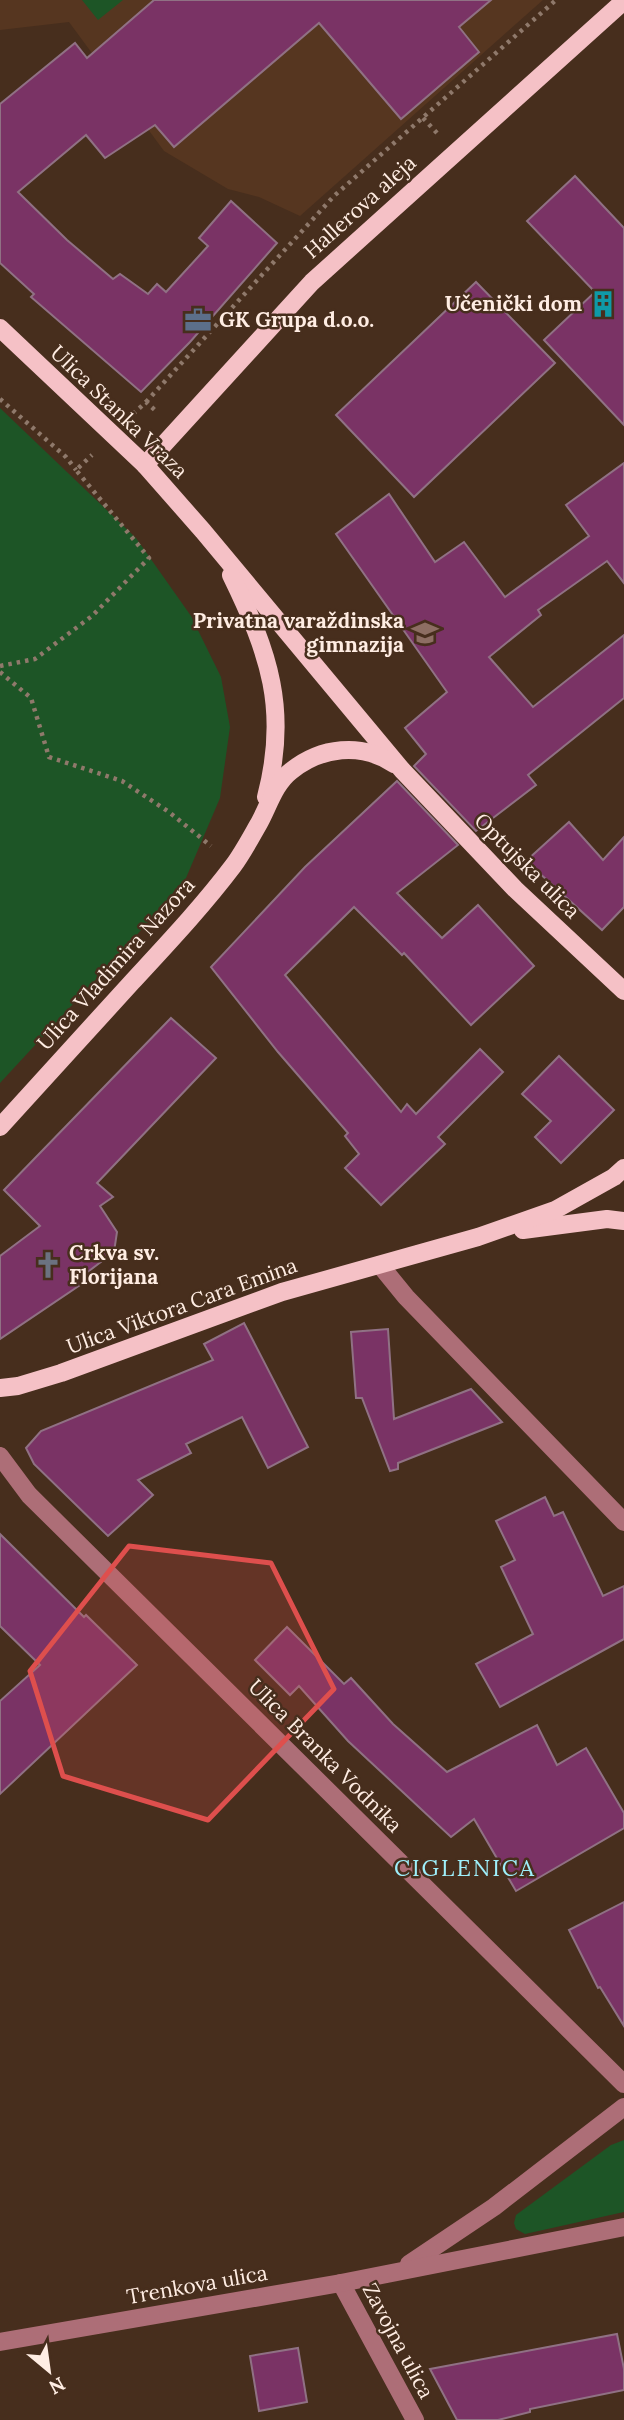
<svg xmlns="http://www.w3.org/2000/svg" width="624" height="2420" font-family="Lora,serif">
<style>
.built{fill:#563620}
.green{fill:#1d5526}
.building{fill:#7a3365;stroke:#907184;stroke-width:2}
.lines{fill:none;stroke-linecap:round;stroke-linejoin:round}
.path{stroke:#8f796b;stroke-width:4.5;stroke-dasharray:3.5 5;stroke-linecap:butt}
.minor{stroke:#ad6e77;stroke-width:18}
.major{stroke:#f5c1c6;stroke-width:18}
.marked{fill:#de4f4d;fill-opacity:0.2;stroke:#de4f4d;stroke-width:5;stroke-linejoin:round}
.labels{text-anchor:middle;stroke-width:5;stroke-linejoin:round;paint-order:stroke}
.street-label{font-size:21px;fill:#ffede3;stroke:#472e1d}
.poi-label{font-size:21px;font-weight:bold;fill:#ffede3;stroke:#472e1d;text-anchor:end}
.neighbourhood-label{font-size:23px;letter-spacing:2px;fill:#9eeffa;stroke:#472e1d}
</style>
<rect width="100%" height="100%" fill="#472e1d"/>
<!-- built -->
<path class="built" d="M 0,0 L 543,0 L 300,216 L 259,197 L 228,189 L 164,151 L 69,22 L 0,30 Z"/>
<!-- green -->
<g class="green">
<path d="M 82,0 L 123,0 L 98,20 Z"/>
<path d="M 0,408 L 136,538 L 191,616 L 221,677 L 230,727 L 220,798 L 186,878 L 135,937 L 0,1083 Z"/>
<path d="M 624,2140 L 624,2212 L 525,2234 L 516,2229 L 514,2223 L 516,2215 L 611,2145 Z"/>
</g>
<!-- building -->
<g class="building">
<path d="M 154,0 L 491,0 L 459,27 L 479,52 L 401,119 L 319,23 L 174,147 L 155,125 L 105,158 L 86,135 L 18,192 L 67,240 L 113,279 L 120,274 L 148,294 L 157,284 L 166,292 L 208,246 L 199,238 L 231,201 L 277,243 L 190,342 L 141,392 L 31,297 L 34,294 L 0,263 L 0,104 L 75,43 L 87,58 Z"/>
<path d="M 575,176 L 624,228 L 624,425 L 544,340 L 595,292 L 527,221 Z"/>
<path d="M 476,282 L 555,363 L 414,497 L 336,415 Z"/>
<path d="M 624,463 L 624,583 L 607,561 L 538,610 L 541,615 L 489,657 L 533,707 L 624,635 L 624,698 L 528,775 L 536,785 L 476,831 L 414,766 L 426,754 L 405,728 L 447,692 L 336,534 L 389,494 L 435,562 L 464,542 L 505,597 L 589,536 L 566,505 Z"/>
<path d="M 397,781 L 458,845 L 397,893 L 442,938 L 478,905 L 534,966 L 471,1025 L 404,953 L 402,955 L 354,907 L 285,975 L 401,1112 L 407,1104 L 416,1114 L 480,1049 L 503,1072 L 438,1137 L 445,1144 L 381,1205 L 345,1168 L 359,1154 L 345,1136 L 348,1133 L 278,1052 L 211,967 L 305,867 Z"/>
<path d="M 569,822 L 603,860 L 624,837 L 624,907 L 602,930 L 526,861 Z"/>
<path d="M 171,1018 L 216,1058 L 97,1183 L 113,1197 L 100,1206 L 117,1232 L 114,1252 L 85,1274 L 89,1279 L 0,1339 L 0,1256 L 40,1226 L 4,1190 Z"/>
<path d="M 559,1056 L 614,1110 L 561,1163 L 535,1137 L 551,1121 L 522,1094 Z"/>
<path d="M 244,1323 L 308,1447 L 268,1468 L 242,1417 L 186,1444 L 191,1453 L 138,1480 L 153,1495 L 108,1536 L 34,1464 L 26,1448 L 41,1431 L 213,1360 L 204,1344 Z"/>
<path d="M 388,1329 L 394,1419 L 471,1389 L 502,1422 L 398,1463 L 398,1469 L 390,1471 L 362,1398 L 356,1398 L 351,1332 Z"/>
<path d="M 545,1497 L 554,1516 L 563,1512 L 603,1596 L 624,1586 L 624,1639 L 500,1707 L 476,1664 L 533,1634 L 501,1567 L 515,1560 L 496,1521 Z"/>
<path d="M 0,1534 L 84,1617 L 86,1615 L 137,1665 L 0,1794 L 0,1701 L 40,1665 L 0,1626 Z"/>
<path d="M 287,1627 L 344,1684 L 351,1678 L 393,1724 L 447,1772 L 537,1725 L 557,1765 L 586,1748 L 624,1813 L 624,1828 L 516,1891 L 474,1819 L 451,1837 L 348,1741 L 299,1686 L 290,1695 L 255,1660 Z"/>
<path d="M 624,1902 L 624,2026 L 600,1987 L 598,1988 L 569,1930 Z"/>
<path d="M 617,2334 L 624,2369 L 624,2390 L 530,2409 L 530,2412 L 498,2420 L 457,2420 L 430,2369 Z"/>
<path d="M 298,2348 L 307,2402 L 259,2411 L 250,2356 Z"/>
</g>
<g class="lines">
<!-- path -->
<g class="path">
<path d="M 423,118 L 437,133"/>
<path d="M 0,399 L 66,457 L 76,470"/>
<path d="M 146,402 L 334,196 L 556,0"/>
<path d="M 133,414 L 146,402 L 157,412"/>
<path d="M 0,666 L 35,659 L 92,616 L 149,558 L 76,470 L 92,455"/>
<path d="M 0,672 L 31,698 L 49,757 L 122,781 L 169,812 L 211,846"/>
</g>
<!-- minor -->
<g class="minor">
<path d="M 380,1265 L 406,1297 L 624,1522"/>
<path d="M 0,1456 L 29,1495 L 624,2084"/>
<path d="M 409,2264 L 494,2207 L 624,2107"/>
<path d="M 341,2283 L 415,2420"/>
<path d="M 0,2342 L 341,2283 L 624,2227"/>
</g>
<!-- major -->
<g class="major">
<path d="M 0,328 L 145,465 L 203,531 L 402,770 L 515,889 L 624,991"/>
<path d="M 145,465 L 312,282 L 624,1"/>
<path d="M 231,575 C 269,653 289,710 266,797"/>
<path d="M 0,1127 C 44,1079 88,1030 132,982 C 167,944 202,907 233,866 C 242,854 250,839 258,825 C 268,808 274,784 291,771 C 321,747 361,742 394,764"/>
<path d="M 523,1230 L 607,1219 L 624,1221"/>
<path d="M 0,1388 L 18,1386 L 61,1373 L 282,1292 L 478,1237 L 555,1210 L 614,1177 L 624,1168"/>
</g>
</g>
<!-- marked area -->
<path class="marked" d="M 129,1546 L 271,1563 L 334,1689 L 208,1820 L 63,1776 L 30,1671 Z"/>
<!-- icons -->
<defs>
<symbol id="building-bare" viewBox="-9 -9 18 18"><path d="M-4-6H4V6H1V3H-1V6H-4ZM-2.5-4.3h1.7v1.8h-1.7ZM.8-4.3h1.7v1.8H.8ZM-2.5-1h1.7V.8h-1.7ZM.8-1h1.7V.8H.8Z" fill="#0f9aa8" stroke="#472e1d" stroke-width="2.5" paint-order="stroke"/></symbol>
<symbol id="office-bare" viewBox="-9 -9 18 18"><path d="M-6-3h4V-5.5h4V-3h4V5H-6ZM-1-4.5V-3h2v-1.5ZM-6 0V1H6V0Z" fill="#5c6f8a" stroke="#472e1d" stroke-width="2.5" paint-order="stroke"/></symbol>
<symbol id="school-bare" viewBox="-9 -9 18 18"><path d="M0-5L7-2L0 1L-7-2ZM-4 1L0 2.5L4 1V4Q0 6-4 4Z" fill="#8d6e63" stroke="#472e1d" stroke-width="2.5" paint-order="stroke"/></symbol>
<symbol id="church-bare" viewBox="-9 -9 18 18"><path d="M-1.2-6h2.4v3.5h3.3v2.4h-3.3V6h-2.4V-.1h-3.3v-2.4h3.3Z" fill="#6b7280" stroke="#472e1d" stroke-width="2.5" paint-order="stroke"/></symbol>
</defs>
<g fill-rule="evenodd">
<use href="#building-bare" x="584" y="285" width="38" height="38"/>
<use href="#office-bare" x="179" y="301" width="38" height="38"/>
<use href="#school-bare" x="406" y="614" width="38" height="38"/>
<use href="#church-bare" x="29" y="1246" width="38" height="38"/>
</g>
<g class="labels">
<!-- street labels -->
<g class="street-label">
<text transform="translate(360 207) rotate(-42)" y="7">Hallerova aleja</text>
<text transform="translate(119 412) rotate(44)" y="7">Ulica Stanka Vraza</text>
<text transform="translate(527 866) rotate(45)" y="7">Optujska ulica</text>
<text transform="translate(116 964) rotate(-48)" y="7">Ulica Vladimira Nazora</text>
<text transform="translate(182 1306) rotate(-20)" y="7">Ulica Viktora Cara Emina</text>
<text transform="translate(325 1756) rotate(45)" y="7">Ulica Branka Vodnika</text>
<text transform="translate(197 2285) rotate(-10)" y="7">Trenkova ulica</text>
<text transform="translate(398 2341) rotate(62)" y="7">Zavojna ulica</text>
</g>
<!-- poi labels -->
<g class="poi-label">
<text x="582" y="311">Učenički dom</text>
<text x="219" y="327" text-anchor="start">GK Grupa d.o.o.</text>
<text x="404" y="628">Privatna varaždinska<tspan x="404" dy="24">gimnazija</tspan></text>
<text x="69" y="1260" text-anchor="start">Crkva sv.<tspan x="69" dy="24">Florijana</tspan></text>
</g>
<!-- neighbourhood labels -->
<g class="neighbourhood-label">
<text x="465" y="1876">CIGLENICA</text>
</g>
</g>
<!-- north arrow -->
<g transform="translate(49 2371) rotate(151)" stroke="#472e1d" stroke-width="5" paint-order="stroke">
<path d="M0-5L12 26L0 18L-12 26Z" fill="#ffede3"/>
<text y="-10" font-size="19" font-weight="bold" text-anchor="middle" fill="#ffede3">N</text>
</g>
</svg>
